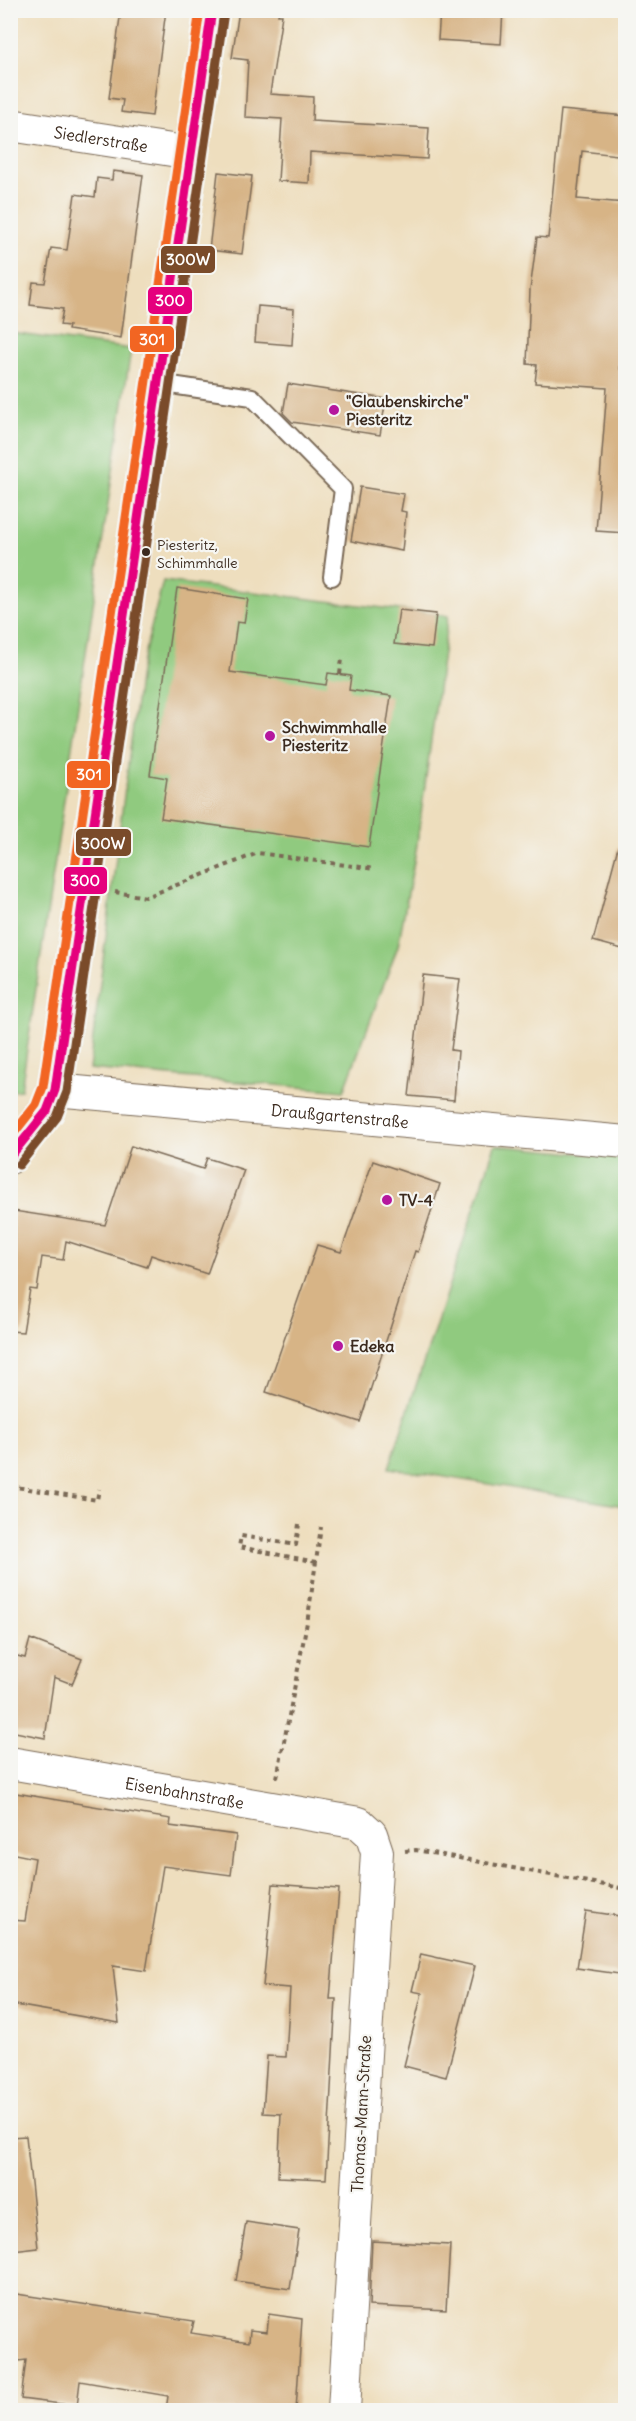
<svg xmlns="http://www.w3.org/2000/svg" width="636" height="2421" font-family="Delius,sans-serif">
<style>
.green{fill:#90ca7f;stroke:#667a4e;stroke-width:1.5}
.building{fill:#d7b486}
.lines{fill:none;stroke-linecap:round;stroke-linejoin:round}
.service-casing{stroke:#7a6956;stroke-width:20}
.minor-casing{stroke:#7a6956;stroke-width:34}
.path{stroke:#7a6956;stroke-width:4;stroke-dasharray:4.5 4.5;stroke-linecap:butt}
.service{stroke:#fff;stroke-width:16}
.minor{stroke:#fff;stroke-width:32}
.bus-1-casing{stroke:#f6f6f2;stroke-width:14}
.bus-2-casing{stroke:#f6f6f2;stroke-width:14}
.bus-3-casing{stroke:#f6f6f2;stroke-width:14}
.bus-1{stroke:#e5007d;stroke-width:9}
.bus-2{stroke:#7a4b2a;stroke-width:9}
.bus-3{stroke:#f26522;stroke-width:9}
.poi-dot{fill:#b5179e;stroke:#f6f6f2;stroke-width:2}
.bus-dot{fill:#3b2a1e;stroke:#f6f6f2;stroke-width:2}
.labels{text-anchor:middle;stroke-width:4.5;stroke-linejoin:round;paint-order:stroke}
.bus-label{font-size:14px;fill:#3b2a1e;stroke:#f6f6f2;text-anchor:start}
.street-label{font-size:16px;fill:#3b2a1e;stroke:#f6f6f2}
.poi-label{font-size:16px;font-weight:bold;fill:#3b2a1e;stroke:#f6f6f2;text-anchor:start}
.line-badge{stroke:#f6f6f2;stroke-width:2}
.badge-label{font-size:16px;text-anchor:middle;font-weight:bold;fill:#fff}
</style>
<rect width="100%" height="100%" fill="#f6f6f2"/>
<filter id="ink" filterUnits="userSpaceOnUse"><feTurbulence type="fractalNoise" baseFrequency=".0167" numOctaves="2"/><feDisplacementMap in="SourceGraphic" scale="12" xChannelSelector="R" yChannelSelector="G"/><feConvolveMatrix kernelMatrix="1 2 1 2 8 2 1 2 1" color-interpolation-filters="sRGB"/></filter>
<filter id="wash" filterUnits="userSpaceOnUse"><feTurbulence type="fractalNoise" baseFrequency=".008" numOctaves="4" result="noise"/><feDisplacementMap in="SourceGraphic" scale="24" xChannelSelector="R" yChannelSelector="G"/><feGaussianBlur stdDeviation="1.35" result="paint"/><feColorMatrix in="noise" values="0 0 0 0 0 0 0 0 0 0 0 0 0 0 0 0 0 1.4 0 .05"/><feComposite in="paint" operator="in"/></filter>
<g filter="url(#wash)">
<rect width="100%" height="100%" fill="#eedebe"/>
<!-- green -->
<g class="green">
<path d="M 11,333 L 131,349 L 21,1090 L 11,1091 Z"/>
<path d="M 163,581 L 448,616 L 416,851 L 398,946 L 344,1091 L 89,1069 L 140,671 Z"/>
<path d="M 495,1145 L 625,1158 L 625,1506 L 389,1468 Z"/>
</g>
<g id="blocks">
<!-- building -->
<g class="building">
<path d="M 121,10 L 166,10 L 152,116 L 121,112 L 123,100 L 109,98 Z"/>
<path d="M 239,10 L 279,10 L 278,15 L 282,15 L 270,94 L 313,97 L 312,121 L 429,128 L 427,159 L 310,152 L 309,183 L 278,181 L 282,119 L 245,117 L 248,60 L 232,58 Z"/>
<path d="M 440,10 L 503,10 L 501,44 L 438,40 Z"/>
<path d="M 561,110 L 626,116 L 626,156 L 582,151 L 577,199 L 626,203 L 626,314 L 620,369 L 626,369 L 626,533 L 596,531 L 607,388 L 535,383 L 537,365 L 527,364 L 530,290 L 537,237 L 548,238 Z"/>
<path d="M 113,171 L 143,175 L 121,338 L 68,330 L 69,326 L 60,325 L 63,309 L 30,305 L 33,282 L 45,283 L 51,248 L 67,250 L 75,194 L 95,197 L 97,178 L 112,180 Z"/>
<path d="M 218,172 L 252,176 L 242,254 L 209,250 Z"/>
<path d="M 258,306 L 294,309 L 292,345 L 255,342 Z"/>
<path d="M 288,384 L 386,399 L 380,435 L 292,422 L 283,413 Z"/>
<path d="M 360,487 L 404,494 L 401,511 L 406,512 L 402,551 L 351,541 Z"/>
<path d="M 177,588 L 248,599 L 244,623 L 237,622 L 230,672 L 326,685 L 328,673 L 351,676 L 349,690 L 391,696 L 369,847 L 161,818 L 167,778 L 150,775 Z"/>
<path d="M 399,610 L 436,614 L 432,648 L 394,644 Z"/>
<path d="M 618,847 L 626,848 L 626,950 L 593,941 Z"/>
<path d="M 423,975 L 460,979 L 451,1050 L 458,1051 L 454,1100 L 409,1096 Z"/>
<path d="M 131,1146 L 203,1169 L 207,1158 L 244,1170 L 207,1274 L 151,1255 L 147,1267 L 66,1241 L 63,1260 L 42,1257 L 37,1290 L 30,1289 L 23,1332 L 10,1331 L 10,1242 L 13,1224 L 11,1224 L 14,1211 L 105,1225 Z"/>
<path d="M 373,1161 L 440,1184 L 418,1252 L 415,1251 L 360,1422 L 266,1392 L 317,1245 L 341,1252 Z"/>
<path d="M 30,1639 L 82,1659 L 72,1684 L 54,1677 L 45,1738 L 10,1731 L 10,1654 L 25,1658 Z"/>
<path d="M 10,1792 L 171,1819 L 170,1826 L 236,1835 L 231,1875 L 163,1866 L 146,1971 L 113,1966 L 119,2023 L 10,2004 L 10,1920 L 25,1921 L 35,1858 L 10,1853 Z"/>
<path d="M 273,1884 L 339,1889 L 330,1999 L 336,1999 L 326,2179 L 278,2177 L 281,2114 L 263,2113 L 267,2056 L 286,2057 L 290,1988 L 263,1986 Z"/>
<path d="M 586,1911 L 626,1917 L 626,1975 L 577,1968 Z"/>
<path d="M 421,1954 L 475,1966 L 446,2077 L 404,2066 L 422,1993 L 412,1991 Z"/>
<path d="M 26,2136 L 38,2248 L 13,2251 L 10,2137 Z"/>
<path d="M 246,2222 L 299,2230 L 290,2289 L 236,2281 Z"/>
<path d="M 372,2241 L 450,2245 L 446,2310 L 369,2306 Z"/>
<path d="M 10,2293 L 194,2321 L 191,2333 L 249,2342 L 250,2330 L 267,2332 L 269,2314 L 302,2319 L 296,2410 L 166,2410 L 168,2396 L 80,2381 L 77,2406 L 21,2399 L 26,2360 L 10,2362 Z"/>
</g>
</g>
</g>
<g filter="url(#ink)">
<use href="#blocks" fill-opacity="0" stroke="#7a6956" stroke-width="1.5"/>
<g class="lines">
<defs>
<path id="service" d="M 158,383 L 252,397 L 343,489 L 332,577"/>
<g id="minor">
<path id="s1" d="M 10,125 L 191,153"/>
<path id="s2" d="M 55,1090 L 626,1142"/>
<path d="M 10,1158 L 47,1111 L 55,1090 L 212,10"/>
<path id="s3" d="M 10,1763 L 359,1823 L 371,1834 L 377,1852 L 344,2410"/>
</g>
</defs>
<!-- service casing -->
<use href="#service" class="service-casing"/>
<!-- minor casing -->
<use href="#minor" class="minor-casing"/>
<!-- path -->
<g class="path">
<path d="M 340,674 L 342,659"/>
<path d="M 115,892 L 146,897 L 258,853 L 375,869"/>
<path d="M 10,1486 L 97,1500 L 99,1489"/>
<path d="M 299,1524 L 296,1545 L 241,1536 L 239,1547 L 316,1562"/>
<path d="M 277,1778 L 308,1617 L 321,1527"/>
<path d="M 405,1851 L 416,1850 L 626,1889"/>
</g>
<!-- service -->
<use href="#service" class="service"/>
<!-- minor -->
<use href="#minor" class="minor"/>
<defs>
<path id="bus-1" d="M 10,1157 L 47,1111 L 55,1090 L 212,10"/>
<path id="bus-2" d="M 19,1165 L 57,1117 L 67,1092 L 224,12"/>
<path id="bus-3" d="M 10,1138 L 36,1105 L 43,1087 L 200,10"/>
</defs>
<!-- bus-1 casing -->
<use href="#bus-1" class="bus-1-casing"/>
<!-- bus-2 casing -->
<use href="#bus-2" class="bus-2-casing"/>
<!-- bus-3 casing -->
<use href="#bus-3" class="bus-3-casing"/>
<!-- bus-1 -->
<use href="#bus-1" class="bus-1"/>
<!-- bus-2 -->
<use href="#bus-2" class="bus-2"/>
<!-- bus-3 -->
<use href="#bus-3" class="bus-3"/>
</g>
</g>
<!-- markers -->
<g class="poi-dot">
<circle cx="334" cy="410" r="6"/>
<circle cx="270" cy="736" r="6"/>
<circle cx="387" cy="1200" r="6"/>
<circle cx="338" cy="1346" r="6"/>
</g>
<circle class="bus-dot" cx="146" cy="552" r="5"/>
<g class="labels">
<!-- bus labels -->
<g class="bus-label">
<text x="157" y="550">Piesteritz,<tspan x="157" dy="18">Schimmhalle</tspan></text>
</g>
<!-- street labels -->
<g class="street-label">
<text dy="6" stroke="none"><textPath href="#s1" startOffset="92">Siedlerstraße</textPath></text>
<text dy="6" stroke="none"><textPath href="#s2" startOffset="286">Draußgartenstraße</textPath></text>
<text dy="6" stroke="none"><textPath href="#s3" startOffset="177">Eisenbahnstraße</textPath></text>
<text transform="translate(361 2114) rotate(-87)" y="6">Thomas-Mann-Straße</text>
</g>
<!-- poi labels -->
<g class="poi-label">
<text x="346" y="407">"Glaubenskirche"<tspan x="346" dy="18">Piesteritz</tspan></text>
<text x="282" y="733">Schwimmhalle<tspan x="282" dy="18">Piesteritz</tspan></text>
<text x="399" y="1206">TV-4</text>
<text x="350" y="1352">Edeka</text>
</g>
</g>
<g class="line-badge">
<rect x="160" y="245" width="56" height="29" rx="6" fill="#7a4b2a"/>
<rect x="147" y="286" width="46" height="29" rx="6" fill="#e5007d"/>
<rect x="129" y="325" width="46" height="28" rx="6" fill="#f26522"/>
<rect x="66" y="760" width="45" height="29" rx="6" fill="#f26522"/>
<rect x="75" y="828" width="57" height="29" rx="6" fill="#7a4b2a"/>
<rect x="63" y="866" width="45" height="29" rx="6" fill="#e5007d"/>
</g>
<g class="badge-label">
<text x="188" y="265">300W</text>
<text x="170" y="306">300</text>
<text x="152" y="345">301</text>
<text x="89" y="780">301</text>
<text x="103" y="849">300W</text>
<text x="85" y="886">300</text>
</g>
<!-- margin -->
<rect width="636" height="2421" fill="none" stroke="#f6f6f2" stroke-width="36"/>
</svg>
